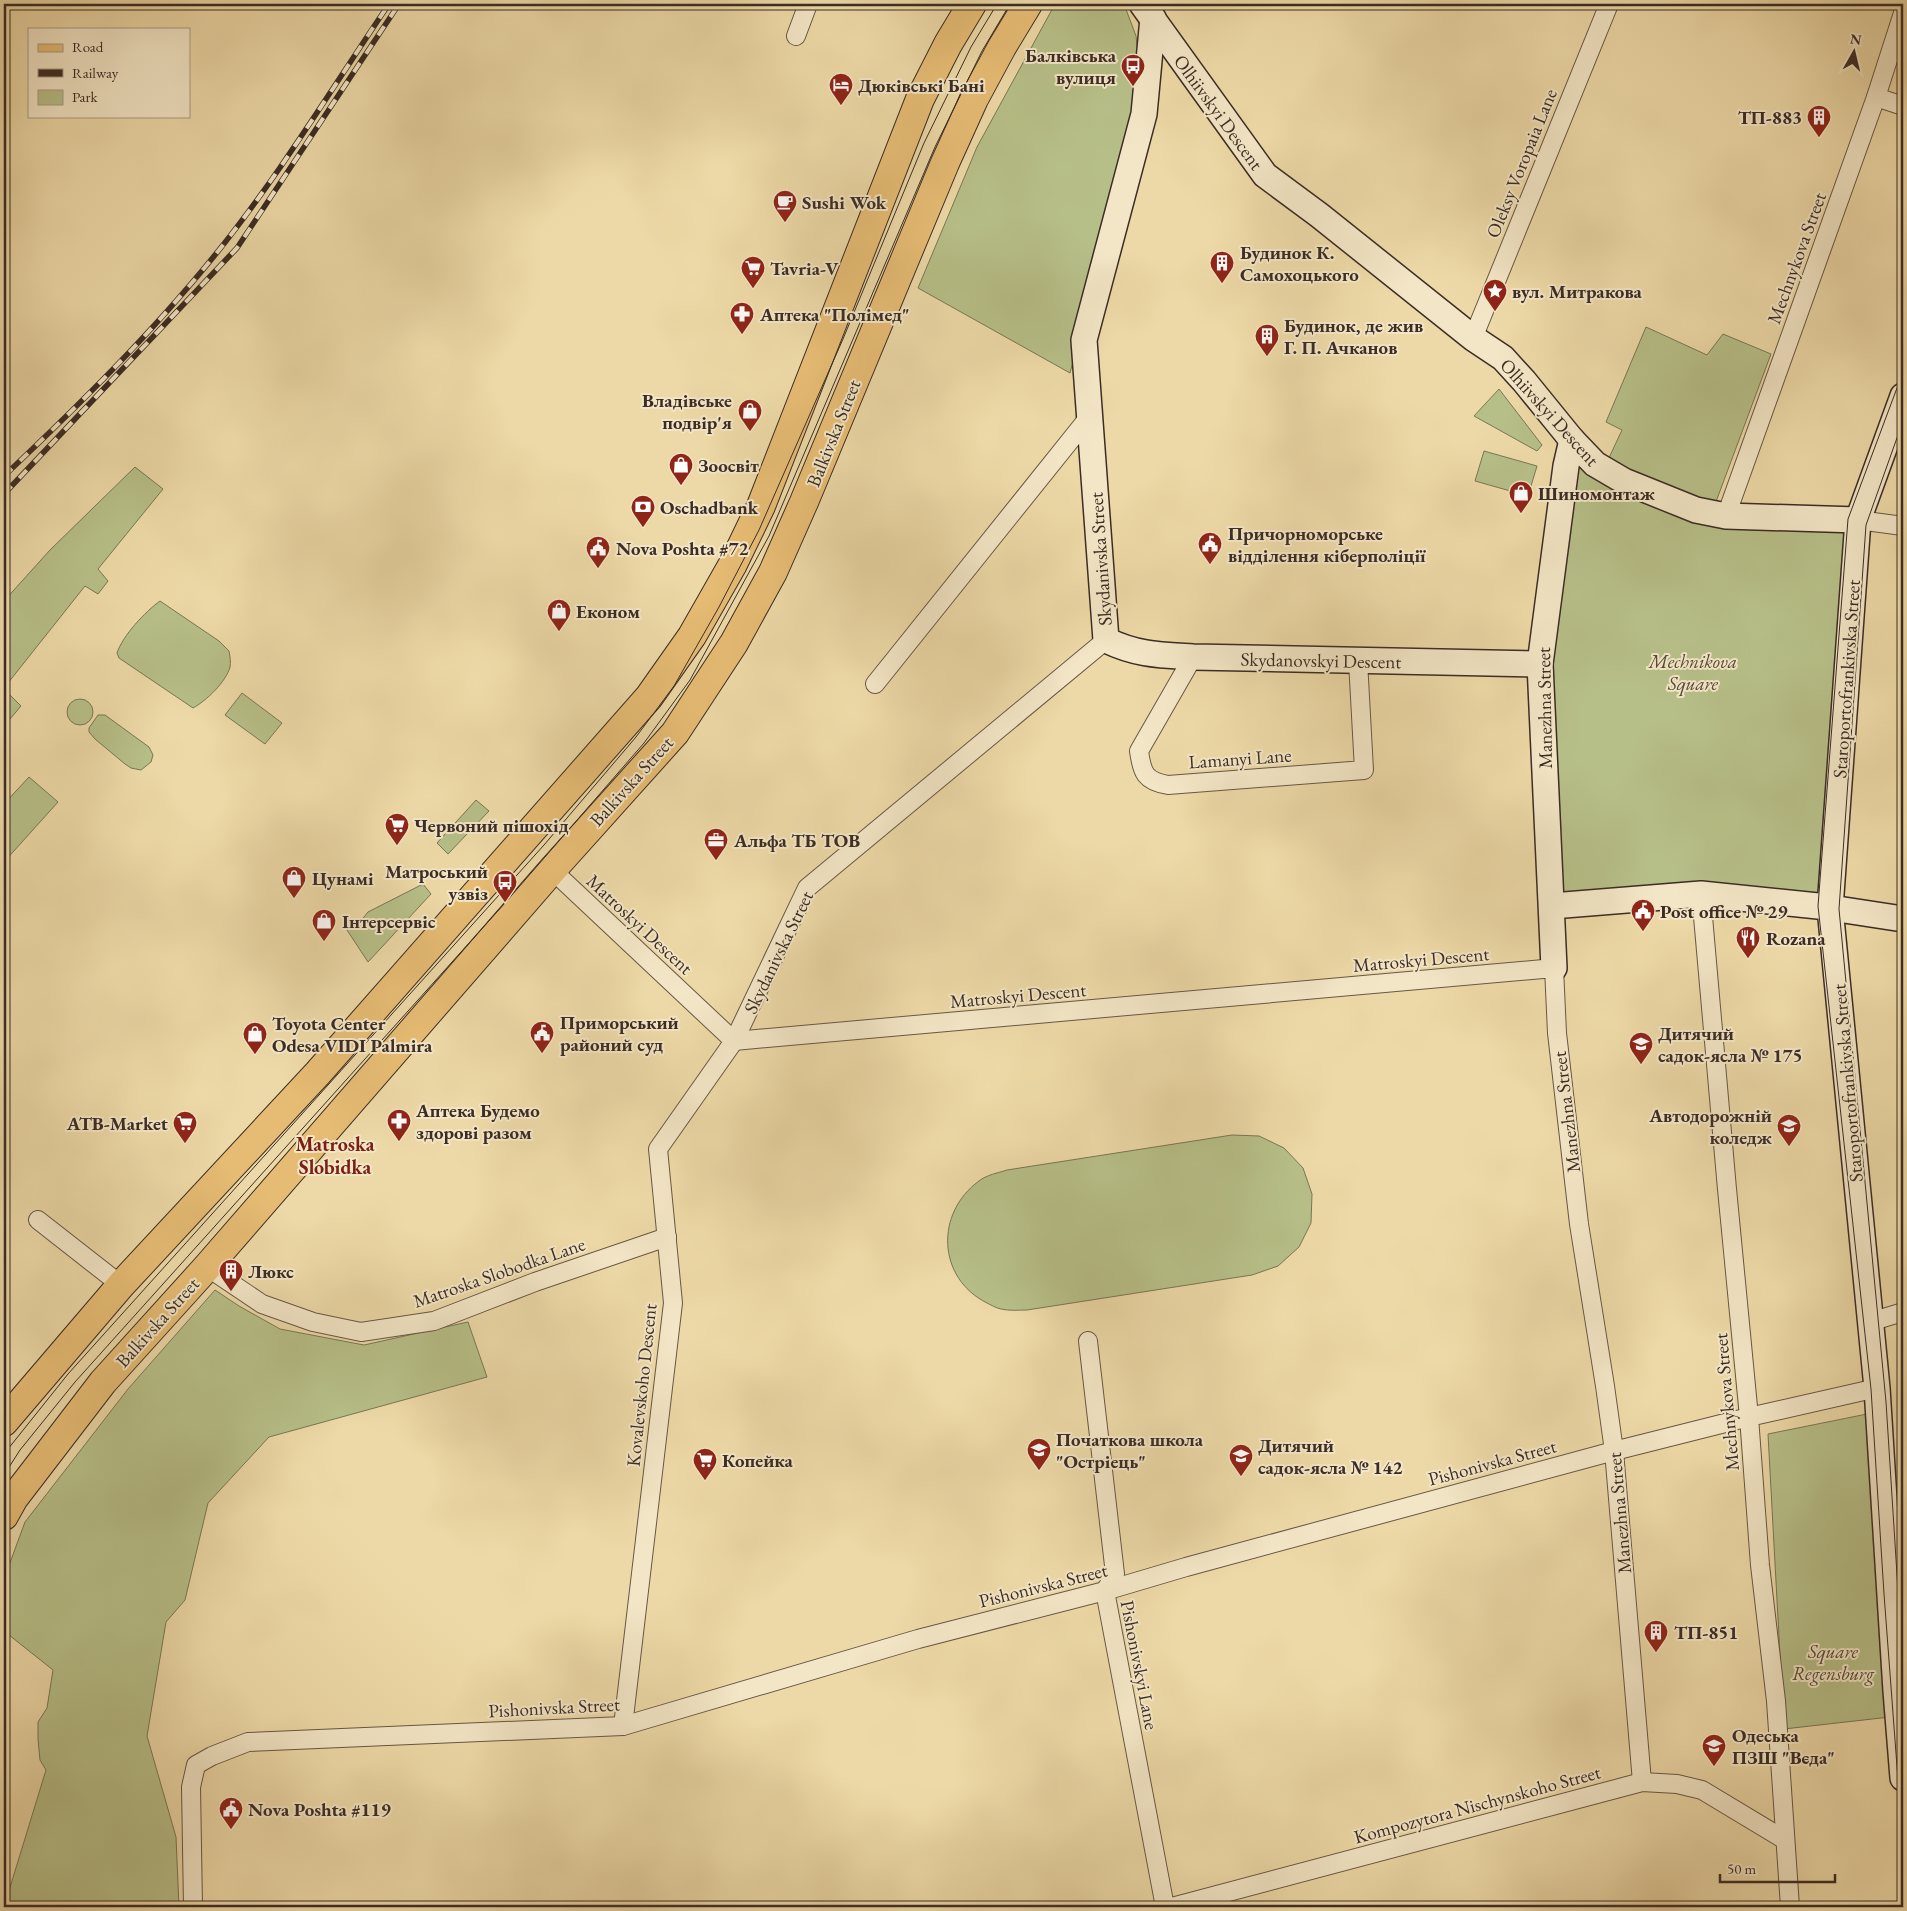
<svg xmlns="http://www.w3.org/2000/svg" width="1907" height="1911" font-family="'EB Garamond',serif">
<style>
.green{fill:#b7bf88;stroke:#797656}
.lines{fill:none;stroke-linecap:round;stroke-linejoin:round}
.street-casing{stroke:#685746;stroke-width:20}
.secondary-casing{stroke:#3b2c25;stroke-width:28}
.primary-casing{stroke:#3b2c25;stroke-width:30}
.street{stroke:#f3e6c6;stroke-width:18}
.secondary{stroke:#f3e6c6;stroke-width:25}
.primary{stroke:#e6bc74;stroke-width:28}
.tram{stroke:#3b2c25;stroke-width:1}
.rail-casing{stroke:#3b2c25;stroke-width:5.5}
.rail{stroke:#f3e6c6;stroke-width:4;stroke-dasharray:11;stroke-linecap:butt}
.labels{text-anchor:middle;stroke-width:4;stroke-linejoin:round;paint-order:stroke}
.poi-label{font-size:19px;font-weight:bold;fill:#3b2c25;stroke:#f3e6c6;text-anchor:start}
.street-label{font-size:19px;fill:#3b2c25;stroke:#f3e6c6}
.park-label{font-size:19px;font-style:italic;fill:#544939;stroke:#f3e6c6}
.neighbourhood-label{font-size:20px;font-weight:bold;fill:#7a1f14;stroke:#f3e6c6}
</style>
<rect width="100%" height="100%" fill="#edd9a7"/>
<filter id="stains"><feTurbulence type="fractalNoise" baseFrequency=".004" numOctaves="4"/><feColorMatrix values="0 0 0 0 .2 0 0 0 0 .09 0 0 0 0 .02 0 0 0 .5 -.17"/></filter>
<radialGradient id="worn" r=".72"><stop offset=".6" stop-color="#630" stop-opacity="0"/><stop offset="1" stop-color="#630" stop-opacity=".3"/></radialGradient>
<!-- green -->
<g class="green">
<path d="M 1055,4 L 1124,4 L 1136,36 L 1140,73 L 1104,242 L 1070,373 L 918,288 L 977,147 Z"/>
<path d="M 1646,327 L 1707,355 L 1723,334 L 1771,354 L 1714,507 L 1608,460 L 1622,430 L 1606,422 Z"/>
<path d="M 1499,389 L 1542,445 L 1537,451 L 1474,416 Z"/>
<path d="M 1572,440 L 1696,510 L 1848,519 L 1830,908 L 1552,906 L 1540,664 Z"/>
<path d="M 1484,451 L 1537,466 L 1528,496 L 1475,481 Z"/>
<path d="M 135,467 L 163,489 L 98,569 L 108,581 L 98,594 L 85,586 L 4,688 L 4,601 L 50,550 Z"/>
<path d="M 160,601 L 219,641 L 229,651 C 230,656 231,663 230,667 C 226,682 206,701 193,708 L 119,658 L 117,653 C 123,635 145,612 160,601 Z"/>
<path d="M 4,689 L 21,706 L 5,725 L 4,724 Z"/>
<path d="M 242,693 L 282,723 L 265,744 L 225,715 Z"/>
<circle cx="80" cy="712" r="13"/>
<path d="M 98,715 L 105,715 L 149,747 L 153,755 L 151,762 L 141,770 L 131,768 L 125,764 L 95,739 L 89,732 L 89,728 Z"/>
<path d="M 29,777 L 58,802 L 4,862 L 4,804 Z"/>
<path d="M 476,800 L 489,811 L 448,854 L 437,843 Z"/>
<path d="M 423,884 L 431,894 L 368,962 L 347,930 L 360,922 L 368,912 Z"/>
<path d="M 1232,1135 L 1259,1136 L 1284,1148 L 1303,1168 L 1312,1194 L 1311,1223 L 1299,1247 L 1278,1266 L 1252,1275 L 1027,1310 C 1019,1310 1009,1311 1001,1309 C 996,1308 991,1305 987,1303 C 937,1278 935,1213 979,1181 C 986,1175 998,1173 1007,1170 Z"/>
<path d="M 215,1290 L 239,1306 L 280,1329 L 364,1345 L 468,1322 L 487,1377 L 269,1437 L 208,1503 L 185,1600 L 166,1622 L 147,1736 L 176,1837 L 179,1907 L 4,1907 L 46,1770 L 40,1760 L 38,1739 L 38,1722 L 47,1708 L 53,1670 L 4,1631 L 4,1579 L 25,1522 L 128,1389 Z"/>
<path d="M 1867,1414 L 1890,1717 L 1784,1729 L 1768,1434 Z"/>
</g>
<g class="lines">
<defs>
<g id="street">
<path d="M 796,36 L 808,4"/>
<path d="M 1876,97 L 1903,106"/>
<path d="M 1473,338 L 1609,4"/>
<path d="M 1726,516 L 1876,97 L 1903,13"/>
<path d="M 1858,520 L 1903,526"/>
<path d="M 1193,657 L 1139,751 C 1142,773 1145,781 1168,785 L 1364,770 L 1358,661"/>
<path d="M 875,684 L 1089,417"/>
<path d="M 552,870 L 734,1041 L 1554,968 L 1557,1033 L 1579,1224 L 1605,1386 L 1614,1451 L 1642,1782"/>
<path d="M 1701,894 L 1727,1189 L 1749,1417 L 1760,1565 L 1776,1701 L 1790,1907"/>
<path d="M 38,1220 L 121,1285"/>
<path d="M 207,1267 L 262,1304 L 313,1322 L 361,1332 L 434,1321 L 535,1282 L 667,1237"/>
<path d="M 1870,1322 L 1903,1312"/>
<path d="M 1088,1341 L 1115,1574 L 1105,1591 L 1165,1907"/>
<path d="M 623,1726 L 673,1303 L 658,1149 L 734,1041 L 807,888 L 1106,640"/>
<path d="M 193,1907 L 191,1787 L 196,1765 L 212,1756 L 248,1742 L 623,1726 L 918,1639 L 1105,1591 L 1186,1567 L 1614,1451 L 1749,1417 L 1877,1388"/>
<path d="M 1172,1907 L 1642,1782 L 1677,1784 L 1702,1790 L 1785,1840"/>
</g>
<g id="secondary">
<path d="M 1142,4 L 1265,175 L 1319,215 L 1473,338 L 1503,358 L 1524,381 L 1572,440 L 1595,464 L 1624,481 L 1696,510 L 1726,516 L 1858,520"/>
<path d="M 1153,18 L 1144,114 L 1084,340 L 1106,640 C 1137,655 1160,655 1193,657 L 1540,664"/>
<path d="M 1903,396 L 1858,520 L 1830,908 L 1877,1388 L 1896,1691 L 1903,1778"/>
<path d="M 1552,906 L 1701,894 L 1818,906 L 1903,919"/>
<path d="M 1554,968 L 1540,664 L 1566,466 L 1572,440"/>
</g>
<g id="primary">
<path d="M 4,1422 L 121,1285 L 318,1073 L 649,697 L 692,636 L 733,564 L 761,506 L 920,99 L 948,44 L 972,4"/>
<path d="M 4,1516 L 14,1498 L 103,1382 L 207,1267 L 552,870 L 675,733 L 734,643 L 773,572 L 804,502 L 945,163 L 974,99 L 1002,47 L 1028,4"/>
</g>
</defs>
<!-- street casing -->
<use href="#street" class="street-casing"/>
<!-- secondary casing -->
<use href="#secondary" class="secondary-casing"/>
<!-- primary casing -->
<use href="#primary" class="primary-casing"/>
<!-- street -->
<use href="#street" class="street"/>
<!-- secondary -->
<use href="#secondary" class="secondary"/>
<!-- primary -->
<use href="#primary" class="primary"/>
<!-- tram -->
<g class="tram">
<path d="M 1903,372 L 1848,519 L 1818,906 L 1871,1389 L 1884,1594 L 1903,1846"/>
<path d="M 1903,421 L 1866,525 L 1839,909 L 1886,1402 L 1903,1669"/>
<path d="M 4,1454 L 68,1374 L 544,845 L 636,737 L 674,686 L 719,607 L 759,530 L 843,339 L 924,143 L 971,47 L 997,4"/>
<path d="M 4,1475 L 20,1450 L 75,1382 L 505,903 L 644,743 L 690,680 L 769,536 L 935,147 L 982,51 L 1010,4"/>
</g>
<defs>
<g id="rail">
<path d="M 4,476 C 78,406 151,334 215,255 C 279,176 332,88 389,4"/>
<path d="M 4,494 L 237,248 L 399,4"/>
</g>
</defs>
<!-- rail casing -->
<use href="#rail" class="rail-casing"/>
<!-- rail -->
<use href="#rail" class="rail"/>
</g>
<!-- icons -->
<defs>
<symbol id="bus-pin" viewBox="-11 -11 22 30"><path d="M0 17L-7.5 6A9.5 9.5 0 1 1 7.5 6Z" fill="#8f2418" stroke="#f3e6c6"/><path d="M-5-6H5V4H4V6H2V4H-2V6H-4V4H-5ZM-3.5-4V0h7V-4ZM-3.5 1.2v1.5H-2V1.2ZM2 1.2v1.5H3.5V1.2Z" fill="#fff"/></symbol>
<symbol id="hotel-pin" viewBox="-11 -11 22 30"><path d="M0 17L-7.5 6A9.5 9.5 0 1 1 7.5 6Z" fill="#8f2418" stroke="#f3e6c6"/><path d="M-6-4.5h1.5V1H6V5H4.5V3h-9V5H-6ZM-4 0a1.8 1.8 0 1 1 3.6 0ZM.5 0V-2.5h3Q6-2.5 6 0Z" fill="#fff"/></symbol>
<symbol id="building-pin" viewBox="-11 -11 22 30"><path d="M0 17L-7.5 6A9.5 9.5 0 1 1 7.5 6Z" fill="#8f2418" stroke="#f3e6c6"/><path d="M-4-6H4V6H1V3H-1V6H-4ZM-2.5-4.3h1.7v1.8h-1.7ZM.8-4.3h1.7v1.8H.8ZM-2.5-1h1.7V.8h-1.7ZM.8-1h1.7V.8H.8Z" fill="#fff"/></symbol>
<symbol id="cafe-pin" viewBox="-11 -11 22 30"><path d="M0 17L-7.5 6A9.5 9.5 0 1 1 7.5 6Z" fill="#8f2418" stroke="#f3e6c6"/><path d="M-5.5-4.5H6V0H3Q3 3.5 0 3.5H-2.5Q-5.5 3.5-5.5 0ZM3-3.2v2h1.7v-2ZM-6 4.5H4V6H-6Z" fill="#fff"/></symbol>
<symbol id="supermarket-pin" viewBox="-11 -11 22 30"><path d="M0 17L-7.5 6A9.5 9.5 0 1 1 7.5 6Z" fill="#8f2418" stroke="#f3e6c6"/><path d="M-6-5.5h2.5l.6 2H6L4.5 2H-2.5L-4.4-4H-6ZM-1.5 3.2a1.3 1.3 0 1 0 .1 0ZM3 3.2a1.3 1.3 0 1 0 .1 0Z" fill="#fff"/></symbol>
<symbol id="sight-pin" viewBox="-11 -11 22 30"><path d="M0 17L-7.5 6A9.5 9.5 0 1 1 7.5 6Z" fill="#8f2418" stroke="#f3e6c6"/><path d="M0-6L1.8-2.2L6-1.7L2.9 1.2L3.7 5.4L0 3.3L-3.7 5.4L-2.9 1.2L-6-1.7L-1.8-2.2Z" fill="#fff"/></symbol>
<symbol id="pharmacy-pin" viewBox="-11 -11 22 30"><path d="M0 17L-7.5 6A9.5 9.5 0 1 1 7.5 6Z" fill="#8f2418" stroke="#f3e6c6"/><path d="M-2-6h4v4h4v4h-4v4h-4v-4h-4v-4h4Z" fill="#fff"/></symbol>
<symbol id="shop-pin" viewBox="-11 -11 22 30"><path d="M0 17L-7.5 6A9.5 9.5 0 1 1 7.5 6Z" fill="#8f2418" stroke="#f3e6c6"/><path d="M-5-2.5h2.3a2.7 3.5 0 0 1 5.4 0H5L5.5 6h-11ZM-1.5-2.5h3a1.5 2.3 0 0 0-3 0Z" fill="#fff"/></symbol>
<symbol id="bank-pin" viewBox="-11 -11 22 30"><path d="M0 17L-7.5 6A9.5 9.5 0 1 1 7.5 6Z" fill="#8f2418" stroke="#f3e6c6"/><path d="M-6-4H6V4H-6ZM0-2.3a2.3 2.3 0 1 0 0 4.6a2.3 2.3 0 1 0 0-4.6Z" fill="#fff"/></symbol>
<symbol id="civic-pin" viewBox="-11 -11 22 30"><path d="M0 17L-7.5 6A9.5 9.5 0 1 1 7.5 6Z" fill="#8f2418" stroke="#f3e6c6"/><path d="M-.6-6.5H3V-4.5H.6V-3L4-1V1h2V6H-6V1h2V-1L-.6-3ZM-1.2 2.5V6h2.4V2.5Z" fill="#fff"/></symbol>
<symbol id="office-pin" viewBox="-11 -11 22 30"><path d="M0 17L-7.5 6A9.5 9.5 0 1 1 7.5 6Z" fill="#8f2418" stroke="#f3e6c6"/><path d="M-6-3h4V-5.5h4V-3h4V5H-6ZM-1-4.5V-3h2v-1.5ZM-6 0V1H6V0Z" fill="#fff"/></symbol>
<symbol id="restaurant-pin" viewBox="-11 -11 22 30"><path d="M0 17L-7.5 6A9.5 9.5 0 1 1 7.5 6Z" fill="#8f2418" stroke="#f3e6c6"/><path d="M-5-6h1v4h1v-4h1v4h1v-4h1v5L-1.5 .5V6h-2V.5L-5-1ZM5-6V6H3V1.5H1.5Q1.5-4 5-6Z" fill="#fff"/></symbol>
<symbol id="school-pin" viewBox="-11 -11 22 30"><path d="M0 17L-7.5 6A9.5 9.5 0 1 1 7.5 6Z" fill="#8f2418" stroke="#f3e6c6"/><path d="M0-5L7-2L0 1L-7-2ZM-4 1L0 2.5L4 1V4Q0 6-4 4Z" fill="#fff"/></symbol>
<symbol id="university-pin" viewBox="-11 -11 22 30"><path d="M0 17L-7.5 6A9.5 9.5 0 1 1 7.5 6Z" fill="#8f2418" stroke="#f3e6c6"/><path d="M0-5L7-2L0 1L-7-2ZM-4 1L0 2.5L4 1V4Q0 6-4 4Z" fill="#fff"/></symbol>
</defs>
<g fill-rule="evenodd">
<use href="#bus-pin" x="1119" y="52" width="28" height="38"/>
<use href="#hotel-pin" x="827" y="71" width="28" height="38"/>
<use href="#building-pin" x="1805" y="103" width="28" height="38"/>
<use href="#cafe-pin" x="771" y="188" width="28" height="38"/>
<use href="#building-pin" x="1208" y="249" width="28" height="38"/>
<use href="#supermarket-pin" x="739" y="254" width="28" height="38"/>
<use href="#sight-pin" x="1481" y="277" width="28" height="38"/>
<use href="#pharmacy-pin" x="728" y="300" width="28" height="38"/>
<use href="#building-pin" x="1253" y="322" width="28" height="38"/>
<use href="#shop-pin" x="736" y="397" width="28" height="38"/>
<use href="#shop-pin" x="667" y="451" width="28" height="38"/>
<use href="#shop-pin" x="1507" y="479" width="28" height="38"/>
<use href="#bank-pin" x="629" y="493" width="28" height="38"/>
<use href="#civic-pin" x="1196" y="530" width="28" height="38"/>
<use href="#civic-pin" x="584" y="534" width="28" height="38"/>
<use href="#shop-pin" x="545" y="597" width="28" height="38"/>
<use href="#supermarket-pin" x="383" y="811" width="28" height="38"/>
<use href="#office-pin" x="702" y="826" width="28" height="38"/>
<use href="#shop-pin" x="280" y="864" width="28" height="38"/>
<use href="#bus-pin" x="491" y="868" width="28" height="38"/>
<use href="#civic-pin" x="1629" y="897" width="28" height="38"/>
<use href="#shop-pin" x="310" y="907" width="28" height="38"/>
<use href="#restaurant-pin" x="1734" y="924" width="28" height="38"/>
<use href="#civic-pin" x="528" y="1019" width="28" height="38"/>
<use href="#shop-pin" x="241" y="1020" width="28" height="38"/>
<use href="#school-pin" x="1627" y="1030" width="28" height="38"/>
<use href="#pharmacy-pin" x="385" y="1107" width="28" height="38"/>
<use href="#supermarket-pin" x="171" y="1109" width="28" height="38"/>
<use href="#university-pin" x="1775" y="1112" width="28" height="38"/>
<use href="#building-pin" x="217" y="1257" width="28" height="38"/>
<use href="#school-pin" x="1025" y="1436" width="28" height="38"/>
<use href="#school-pin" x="1227" y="1442" width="28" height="38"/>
<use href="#supermarket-pin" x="691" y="1446" width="28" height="38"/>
<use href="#building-pin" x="1642" y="1618" width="28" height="38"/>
<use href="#school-pin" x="1700" y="1732" width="28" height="38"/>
<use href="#civic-pin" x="217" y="1795" width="28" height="38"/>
</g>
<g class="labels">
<!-- poi labels -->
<g class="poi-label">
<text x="1116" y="62" text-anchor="end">Балківська<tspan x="1116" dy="22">вулиця</tspan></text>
<text x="858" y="92">Дюківські Бані</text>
<text x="1802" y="124" text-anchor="end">ТП-883</text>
<text x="802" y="209">Sushi Wok</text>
<text x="1240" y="259">Будинок К.<tspan x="1240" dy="22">Самохоцького</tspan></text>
<text x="770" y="275">Tavria-V</text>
<text x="1512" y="298">вул. Митракова</text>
<text x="760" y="321">Аптека "Полімед"</text>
<text x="1284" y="332">Будинок, де жив<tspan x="1284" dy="22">Г. П. Ачканов</tspan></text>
<text x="732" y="407" text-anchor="end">Владiвське<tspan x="732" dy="22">подвiр'я</tspan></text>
<text x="698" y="472">Зоосвіт</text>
<text x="1538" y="500">Шиномонтаж</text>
<text x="660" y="514">Oschadbank</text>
<text x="1228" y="540">Причорноморське<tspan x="1228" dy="22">відділення кіберполіції</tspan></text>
<text x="616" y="555">Nova Poshta #72</text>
<text x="576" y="618">Економ</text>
<text x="414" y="832">Червоний пішохід</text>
<text x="734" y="847">Альфа ТБ ТОВ</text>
<text x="488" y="878" text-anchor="end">Матроський<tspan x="488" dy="22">узвіз</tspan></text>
<text x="312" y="885">Цунамі</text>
<text x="1660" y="918">Post office № 29</text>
<text x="342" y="928">Інтерсервіс</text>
<text x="1766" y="945">Rozana</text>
<text x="560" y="1029">Приморський<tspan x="560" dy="22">районий суд</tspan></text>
<text x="272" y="1030">Toyota Center<tspan x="272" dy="22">Odesa VIDI Palmira</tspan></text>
<text x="1658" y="1040">Дитячий<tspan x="1658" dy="22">садок-ясла № 175</tspan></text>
<text x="416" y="1117">Аптека Будемо<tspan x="416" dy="22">здорові разом</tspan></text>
<text x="1772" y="1122" text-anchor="end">Автодорожній<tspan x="1772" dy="22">коледж</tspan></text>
<text x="168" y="1130" text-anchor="end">ATB-Market</text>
<text x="248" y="1278">Люкс</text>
<text x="1056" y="1446">Початкова школа<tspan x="1056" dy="22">"Остріець"</tspan></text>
<text x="1258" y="1452">Дитячий<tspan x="1258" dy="22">садок-ясла № 142</tspan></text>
<text x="722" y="1467">Копейка</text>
<text x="1674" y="1639">ТП-851</text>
<text x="1732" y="1742">Одеська<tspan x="1732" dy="22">ПЗШ "Вєда"</tspan></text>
<text x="248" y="1816">Nova Poshta #119</text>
</g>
<!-- street labels -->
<g class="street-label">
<text transform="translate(1219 112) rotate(54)" y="7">Olhiivskyi Descent</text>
<text transform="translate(1521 163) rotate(-68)" y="7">Oleksy Voropaia Lane</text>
<text transform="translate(1796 258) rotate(-70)" y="7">Mechnykova Street</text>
<text transform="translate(1550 412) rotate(48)" y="7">Olhiivskyi Descent</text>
<text transform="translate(833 433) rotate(-68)" y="7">Balkivska Street</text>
<text transform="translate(1100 559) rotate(-94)" y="7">Skydanivska Street</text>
<text transform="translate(1321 660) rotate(1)" y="7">Skydanovskyi Descent</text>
<text transform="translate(1846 679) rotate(-86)" y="7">Staroportofrankivska Street</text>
<text transform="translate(1544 708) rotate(-91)" y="7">Manezhna Street</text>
<text transform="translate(1240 758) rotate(-4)" y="7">Lamanyi Lane</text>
<text transform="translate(631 781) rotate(-48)" y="7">Balkivska Street</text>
<text transform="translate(640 924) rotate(43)" y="7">Matroskyi Descent</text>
<text transform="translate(778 952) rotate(-64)" y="7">Skydanivska Street</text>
<text transform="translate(1421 959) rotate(-5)" y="7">Matroskyi Descent</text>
<text transform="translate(1018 995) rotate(-5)" y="7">Matroskyi Descent</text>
<text transform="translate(1847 1083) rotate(-95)" y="7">Staroportofrankivska Street</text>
<text transform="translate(1566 1112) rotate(-97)" y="7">Manezhna Street</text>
<text transform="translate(499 1272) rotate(-19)" y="7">Matroska Slobodka Lane</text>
<text transform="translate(157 1322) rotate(-48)" y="7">Balkivska Street</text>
<text transform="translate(641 1385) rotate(-84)" y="7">Kovalevskoho Descent</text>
<text transform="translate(1726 1402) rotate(-95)" y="7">Mechnykova Street</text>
<text transform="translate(1492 1462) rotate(-15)" y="7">Pishonivska Street</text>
<text transform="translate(1619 1513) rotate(-95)" y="7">Manezhna Street</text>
<text transform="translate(1043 1585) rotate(-14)" y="7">Pishonivska Street</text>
<text transform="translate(1140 1665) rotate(79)" y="7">Pishonivskyi Lane</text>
<text transform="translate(554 1707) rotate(-3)" y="7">Pishonivska Street</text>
<text transform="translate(1477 1804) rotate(-15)" y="7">Kompozytora Nischynskoho Street</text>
</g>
<!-- park labels -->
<g class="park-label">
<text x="1693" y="668">Mechnikova<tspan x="1693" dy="22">Square</tspan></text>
<text x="1833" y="1658">Square<tspan x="1833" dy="22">Regensburg</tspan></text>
</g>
<!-- neighbourhood labels -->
<g class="neighbourhood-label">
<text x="335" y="1151">Matroska<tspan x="335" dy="23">Slobidka</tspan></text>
</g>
</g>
<!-- margin -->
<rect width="1907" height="1911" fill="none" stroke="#edd9a7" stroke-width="20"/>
<rect x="5" y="5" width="1897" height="1901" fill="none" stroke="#3b2c25" stroke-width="2.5"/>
<rect x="10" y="10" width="1887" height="1891" fill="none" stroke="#3b2c25"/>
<!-- legend -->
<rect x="28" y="28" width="162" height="90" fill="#f3e6c6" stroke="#a99c86"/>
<rect x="38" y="44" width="25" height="8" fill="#e6bc74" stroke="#a99c86"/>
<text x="72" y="52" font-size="15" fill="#3b2c25">Road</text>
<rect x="38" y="69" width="25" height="8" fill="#3b2c25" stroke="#a99c86"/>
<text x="72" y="78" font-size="15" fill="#3b2c25">Railway</text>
<rect x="38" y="90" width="25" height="15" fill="#b7bf88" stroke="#a99c86"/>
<text x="72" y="102" font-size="15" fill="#3b2c25">Park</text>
<!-- north arrow -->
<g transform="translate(1854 52) rotate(8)" stroke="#f3e6c6" stroke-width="4" paint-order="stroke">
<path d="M0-4L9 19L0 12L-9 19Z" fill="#3b2c25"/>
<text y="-8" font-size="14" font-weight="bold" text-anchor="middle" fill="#3b2c25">N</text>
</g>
<!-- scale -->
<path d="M1720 1874v8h115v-8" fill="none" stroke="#3b2c25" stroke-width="2.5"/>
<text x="1727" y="1874" font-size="15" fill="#3b2c25" stroke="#f3e6c6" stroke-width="4" paint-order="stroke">50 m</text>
<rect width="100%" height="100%" filter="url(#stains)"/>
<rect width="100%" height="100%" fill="url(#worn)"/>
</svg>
